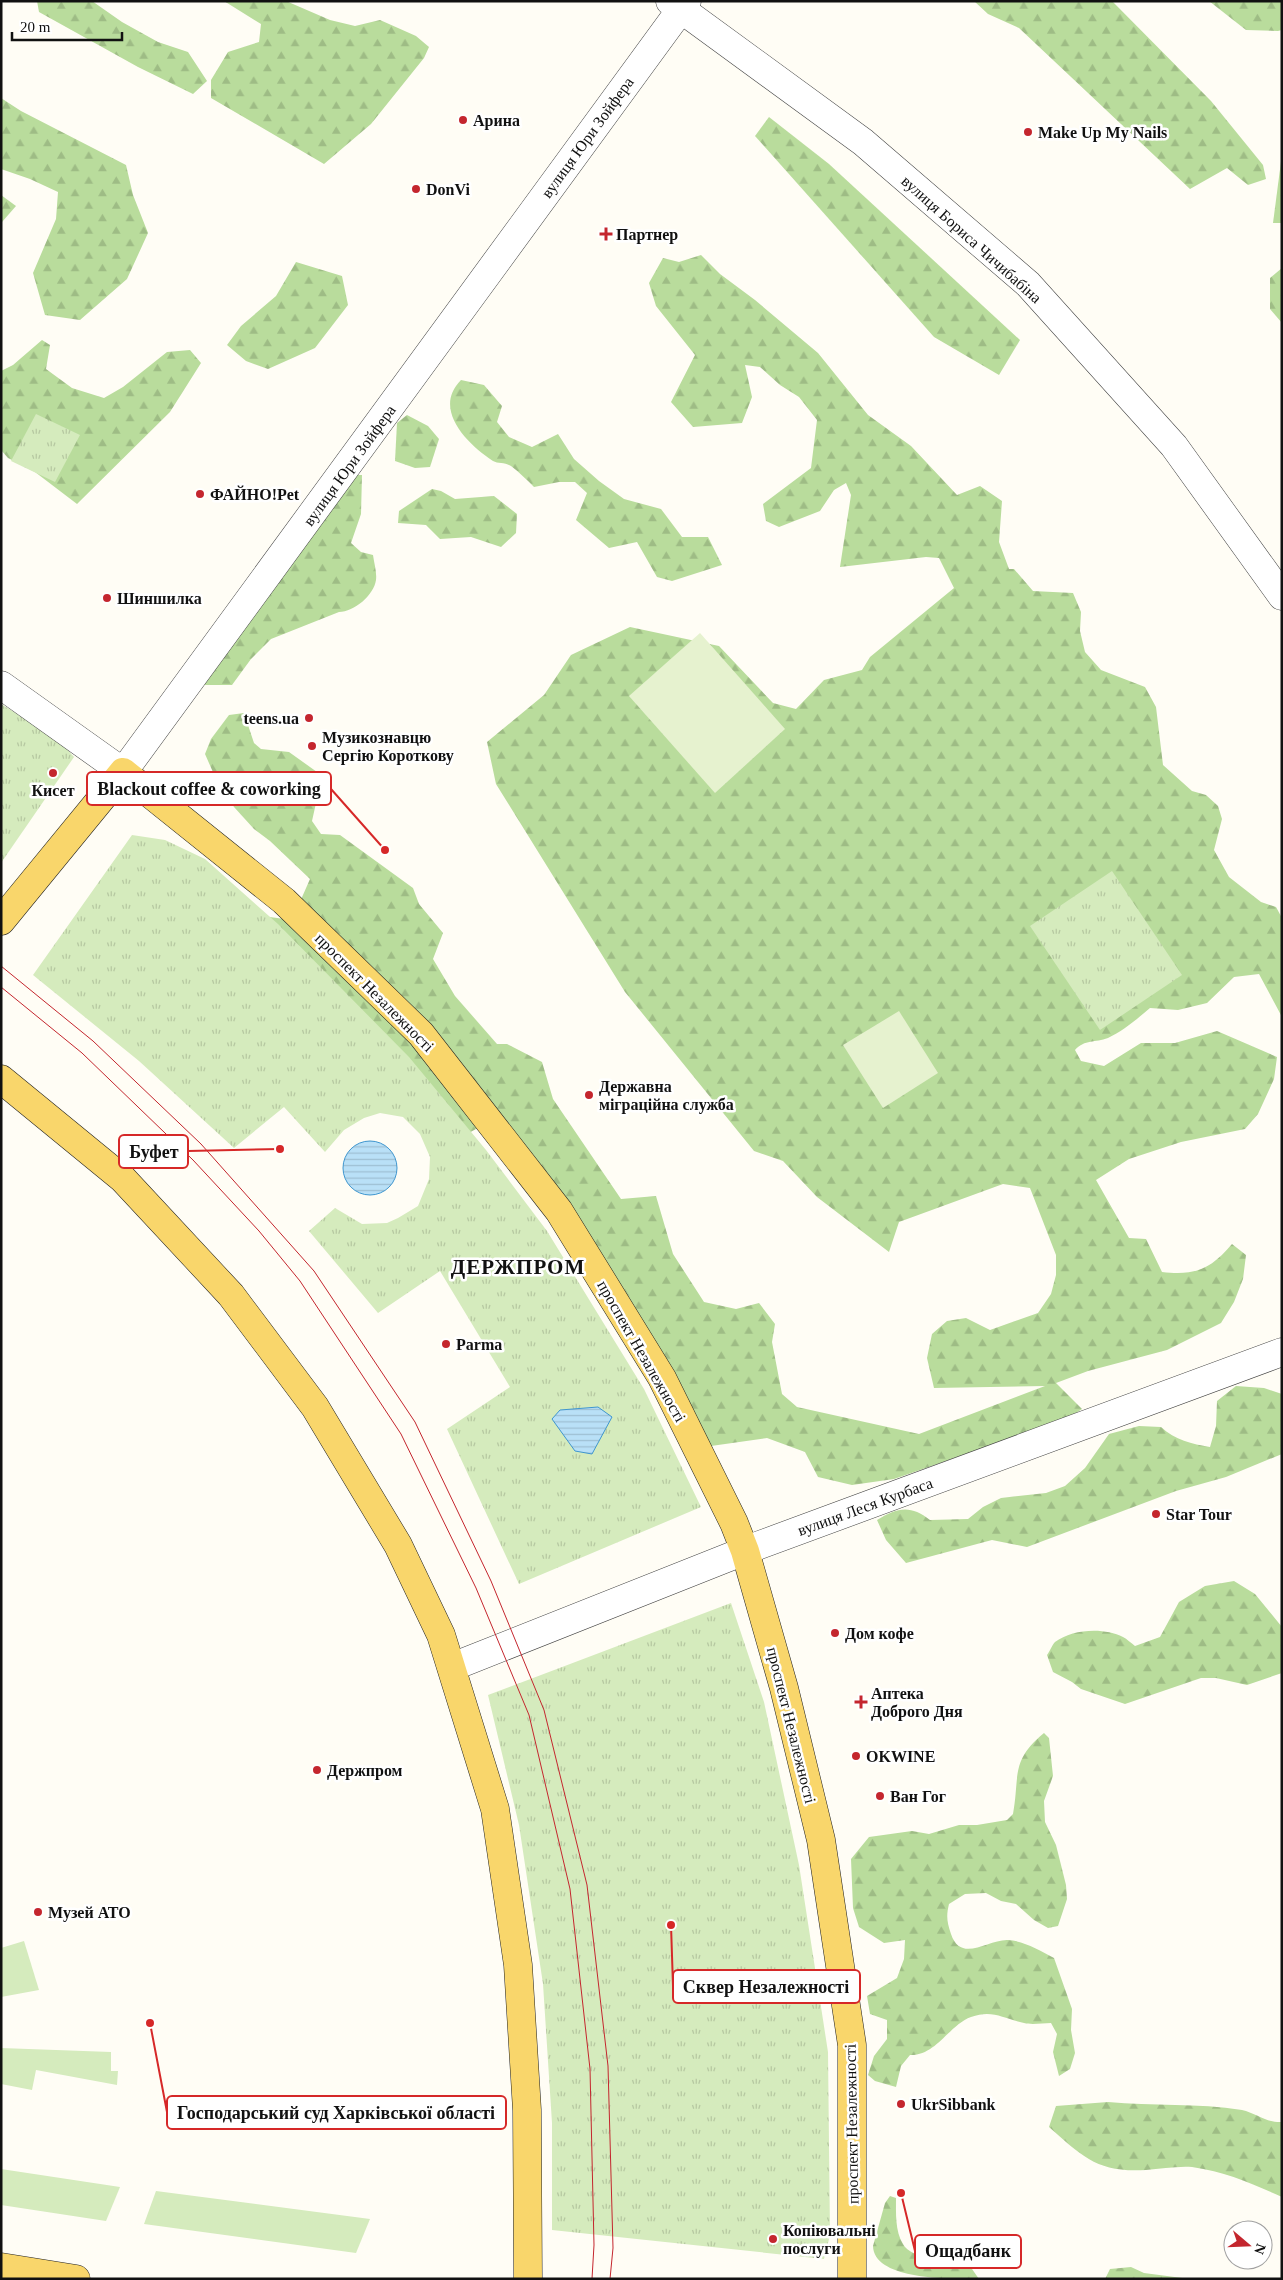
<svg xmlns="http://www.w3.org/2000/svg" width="1283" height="2280" font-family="'Times New Roman',serif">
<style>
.grass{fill:#d5ebbd}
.forest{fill:url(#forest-firs)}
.park{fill:url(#park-tufts)}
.pitch{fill:#e6f2cf}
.water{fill:url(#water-rules);stroke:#3f96cf}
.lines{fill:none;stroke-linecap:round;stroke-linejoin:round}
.minor-casing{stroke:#444;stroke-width:29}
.major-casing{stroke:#222;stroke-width:29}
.minor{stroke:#fff;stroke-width:28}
.major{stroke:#f9d66b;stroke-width:28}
.tram{stroke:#c4262e;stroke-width:1}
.poi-dot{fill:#c4262e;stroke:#fff;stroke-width:2}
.labels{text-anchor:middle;stroke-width:5;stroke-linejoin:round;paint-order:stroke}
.poi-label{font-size:16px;font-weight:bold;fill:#111;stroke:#fff;text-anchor:start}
.street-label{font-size:16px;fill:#111;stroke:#fff}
.district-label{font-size:21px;font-weight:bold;letter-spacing:1px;fill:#111;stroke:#fff}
.leader{fill:none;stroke:#d62828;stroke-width:2}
.callout-dot{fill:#d62828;stroke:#fff;stroke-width:2}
.callout{fill:#fff;stroke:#d62828;stroke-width:2}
.callout-label{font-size:18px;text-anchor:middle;font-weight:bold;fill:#111}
</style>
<defs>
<pattern id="forest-firs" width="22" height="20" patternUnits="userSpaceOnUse" patternTransform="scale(1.25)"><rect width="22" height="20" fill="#b9dc9c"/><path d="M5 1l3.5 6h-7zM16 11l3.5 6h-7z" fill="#9ebc85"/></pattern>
<pattern id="park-tufts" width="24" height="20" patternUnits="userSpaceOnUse" patternTransform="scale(1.25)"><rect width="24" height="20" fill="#d5ebbd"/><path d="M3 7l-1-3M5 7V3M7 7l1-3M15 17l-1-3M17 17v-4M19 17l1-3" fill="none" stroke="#b6c8a1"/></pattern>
<pattern id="water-rules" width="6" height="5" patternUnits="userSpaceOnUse" patternTransform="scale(1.25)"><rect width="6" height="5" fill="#b9e0f7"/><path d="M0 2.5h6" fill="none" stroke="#9ebfd3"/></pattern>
</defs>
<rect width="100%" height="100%" fill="#fffdf5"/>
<!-- grass -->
<g class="grass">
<path d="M 24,1941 L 39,1990 L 1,1997 L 1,1948 Z"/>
<path d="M 1,2048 L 111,2052 L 111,2071 L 118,2071 L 117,2085 L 36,2070 L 32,2090 L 1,2084 Z"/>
<path d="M 1,2169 L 120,2187 L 106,2221 L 1,2205 Z"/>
<path d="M 156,2191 L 370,2219 L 356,2253 L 144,2224 Z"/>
</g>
<!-- forest -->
<g class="forest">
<path d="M 37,1 L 92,1 L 122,22 L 158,42 L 188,52 L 207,81 L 193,94 L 138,67 L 39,12 Z"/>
<path d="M 224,1 L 286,1 L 330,20 L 355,26 L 380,20 L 416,36 L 429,47 L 424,58 L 371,124 L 324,164 L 211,98 L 211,80 L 228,52 L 259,42 L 261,24 Z"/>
<path d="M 974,1 L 1112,1 L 1211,101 L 1263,165 L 1266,179 L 1248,185 L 1227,168 L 1190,189 L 1019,28 L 988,14 Z"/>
<path d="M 1209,1 L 1282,1 L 1282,30 L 1278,31 L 1246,30 Z"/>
<path d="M 1,98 L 21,111 L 126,165 L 133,195 L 148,233 L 127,279 L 80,320 L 45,315 L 33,273 L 56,219 L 58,192 L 30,179 L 1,169 Z"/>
<path d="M 769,117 L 829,164 L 1020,340 L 999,375 L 934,337 L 755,136 Z"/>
<path d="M 1282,154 L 1282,223 L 1273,223 Z"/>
<path d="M 1,195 L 16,206 L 2,222 L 1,222 Z"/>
<path d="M 701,255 L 720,274 L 755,300 L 818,353 L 868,415 L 911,446 L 957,495 L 980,486 L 1002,501 L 999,542 L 1009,569 L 1014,569 L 1033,591 L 1073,593 L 1081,612 L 1080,631 L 1085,652 L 1101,670 L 1145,687 L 1156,707 L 1163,765 L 1192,791 L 1206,795 L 1218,806 L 1222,819 L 1214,850 L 1229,877 L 1261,902 L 1276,907 L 1282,918 L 1282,1017 L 1259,974 L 1234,977 L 1207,1003 L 1178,1010 L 1150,1008 C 1137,1019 1123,1031 1108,1038 C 1095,1043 1085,1039 1075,1050 L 1081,1061 L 1104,1066 L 1141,1043 L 1175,1043 L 1217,1031 L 1277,1057 L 1274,1079 L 1258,1114 L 1245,1129 L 1181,1142 L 1129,1159 L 1096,1180 L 1129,1238 L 1146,1239 L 1162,1272 C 1195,1276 1211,1269 1232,1244 L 1246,1255 L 1243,1279 L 1234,1302 L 1221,1323 L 1167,1350 L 1088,1371 L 1056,1383 L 1082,1409 L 1067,1419 L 894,1479 L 852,1485 L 818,1477 L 805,1452 L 767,1438 L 711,1446 L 681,1391 L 501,1115 L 458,1139 L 395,1109 L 255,915 L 292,920 L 310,879 L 270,841 L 254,829 L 234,807 L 216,779 L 205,754 L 211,739 L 229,715 L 244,713 L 254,743 L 261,749 L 289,752 L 317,772 L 320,785 L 312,821 L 321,834 L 340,835 L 413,888 L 419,904 L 443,933 L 433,959 L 455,996 L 497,1044 L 507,1044 L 542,1062 L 553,1099 L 621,1199 L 656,1196 L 673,1254 L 704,1302 L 736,1309 L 759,1303 L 775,1324 L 772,1342 L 782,1394 L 797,1407 L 919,1434 L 1045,1386 L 934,1388 L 927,1358 L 932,1334 L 947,1321 L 966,1318 L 990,1330 L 1038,1313 L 1051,1294 L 1056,1275 L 1056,1255 L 1030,1188 L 1003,1184 L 899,1222 L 889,1252 L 817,1197 L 783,1161 L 754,1151 L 625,992 L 496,784 L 487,742 L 544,695 L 571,655 L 630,627 L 719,646 L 773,703 L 796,709 L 824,680 L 862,670 L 870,657 L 954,588 L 939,558 L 926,557 L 840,567 L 851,495 L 846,483 L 834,490 L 820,511 L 779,527 L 766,521 L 763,504 L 811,468 L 817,420 L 799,397 L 780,385 L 760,367 L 745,365 L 752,397 L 742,423 L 693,427 L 671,402 L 695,355 L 656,306 L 649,283 L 663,258 L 679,262 Z"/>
<path d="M 296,262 L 342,276 L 348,305 L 315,348 L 268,369 L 246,361 L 227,345 L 241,326 L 276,296 Z"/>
<path d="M 1282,268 L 1282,323 L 1270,309 L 1270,278 Z"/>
<path d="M 42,340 L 50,345 L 46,369 L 72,388 L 104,398 L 123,387 L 167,352 L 190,350 L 201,363 L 170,412 L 77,504 L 35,472 L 8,458 L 1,450 L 1,371 L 13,365 Z"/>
<path d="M 461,380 L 484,385 L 502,406 L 497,422 L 509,437 L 532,447 L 558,434 L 574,459 L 599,481 L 624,499 L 661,509 L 682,537 L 708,537 L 722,565 L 672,581 L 657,577 L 637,542 L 609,548 L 576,520 L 587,493 L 575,482 L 559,482 L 534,487 C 527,480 519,472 511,466 C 505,462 498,464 493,461 C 467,444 432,409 461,380 Z"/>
<path d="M 407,415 L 428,426 L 439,439 L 430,467 L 415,468 L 395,461 L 397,423 Z"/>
<path d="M 350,475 L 362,475 L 361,514 L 351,543 L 361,552 L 373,555 C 374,563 377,572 376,580 C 374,595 354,612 339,612 L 271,639 L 251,659 L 232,685 L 197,685 Z"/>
<path d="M 432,489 L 441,491 L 455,499 L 494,496 L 517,514 L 516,533 L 501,547 L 471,537 L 440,539 L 426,525 L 398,523 L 399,511 Z"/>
<path d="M 1236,1386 L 1264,1388 L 1282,1394 L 1282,1454 L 1226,1477 L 1176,1491 L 1027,1547 L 992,1540 L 906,1563 L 886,1540 L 877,1520 C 898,1507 911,1505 930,1520 L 968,1519 L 983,1507 L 1001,1498 L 1046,1493 L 1065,1486 L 1085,1468 L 1109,1434 L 1139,1426 L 1161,1427 C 1175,1440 1192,1444 1210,1447 L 1216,1426 L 1217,1401 Z"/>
<path d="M 1234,1581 L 1255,1594 L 1282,1627 L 1282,1673 L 1247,1685 L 1216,1678 L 1201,1678 L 1125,1704 L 1081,1689 L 1072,1682 L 1053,1672 L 1047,1655 C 1050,1651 1052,1645 1055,1642 C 1072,1629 1104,1627 1123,1637 C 1127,1639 1131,1643 1135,1646 L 1160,1637 L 1179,1602 L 1205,1586 Z"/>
<path d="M 1044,1733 L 1049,1738 L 1053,1776 L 1044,1801 L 1045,1822 L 1056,1845 L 1066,1885 L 1067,1899 L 1058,1926 L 1048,1928 L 1034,1920 L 1016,1904 L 1001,1901 L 986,1893 L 965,1894 L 949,1904 C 946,1916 947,1922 951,1934 C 961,1964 988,1939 1008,1940 C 1024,1941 1039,1950 1054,1958 L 1072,2009 L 1071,2030 L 1075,2053 L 1070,2069 L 1059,2076 L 1053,2052 L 1057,2034 L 1051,2023 C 1043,2023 1032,2025 1024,2023 C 1004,2019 993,2009 971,2017 C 949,2025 936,2056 910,2055 L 901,2066 L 896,2087 L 875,2081 L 868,2075 L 874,2056 L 887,2039 L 887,2020 L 870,2014 L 867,1996 L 897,1978 L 904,1959 L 905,1940 L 884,1943 L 859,1927 L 853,1908 L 851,1859 L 869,1837 L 912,1831 L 929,1834 L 959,1825 L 977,1825 L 1007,1820 L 1013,1814 C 1020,1776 1010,1761 1044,1733 Z"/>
<path d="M 1108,2102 C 1152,2106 1198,2103 1242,2110 C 1256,2113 1266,2123 1282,2122 L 1282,2197 C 1250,2183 1227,2172 1192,2167 C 1177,2166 1161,2169 1146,2170 C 1098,2173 1083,2157 1049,2127 L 1056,2106 Z"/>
<path d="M 890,2196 L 896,2198 C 896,2213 895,2231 903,2244 C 910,2259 957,2265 972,2269 L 979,2279 C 949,2279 874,2280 873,2246 L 885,2203 Z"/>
<path d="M 1131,2267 L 1144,2273 L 1190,2279 L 1105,2279 L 1110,2269 Z"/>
</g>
<!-- park -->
<g class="park">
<path d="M 36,414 L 80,435 L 55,482 L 11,461 Z"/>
<path d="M 1,704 L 57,738 L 74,757 L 1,863 Z"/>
<path d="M 132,835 L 165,840 L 205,859 L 278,924 L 409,1057 L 486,1150 L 547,1231 L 644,1389 L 701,1507 L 519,1584 L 447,1429 L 510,1387 L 440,1271 L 378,1313 L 309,1231 L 335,1208 L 362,1224 L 387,1223 L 398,1218 L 418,1206 L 429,1179 L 430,1157 L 420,1134 L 403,1117 L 380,1113 L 364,1118 L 344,1130 L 325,1152 L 284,1107 L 234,1148 L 139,1061 L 33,975 Z"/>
<path d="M 1112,871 L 1182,975 L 1100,1030 L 1030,926 Z"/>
<path d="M 731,1603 L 764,1702 L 799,1865 L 828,2052 L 830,2235 L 824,2259 L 552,2230 L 552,2123 L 543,1984 L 519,1825 L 488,1695 Z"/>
</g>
<!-- pitch -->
<g class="pitch">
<path d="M 700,633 L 785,729 L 715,793 L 629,696 Z"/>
<path d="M 899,1011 L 938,1073 L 883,1108 L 843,1045 Z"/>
</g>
<!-- water -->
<g class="water">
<circle cx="370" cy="1168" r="27"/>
<path d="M 598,1407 L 612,1417 L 592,1454 L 575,1451 L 552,1419 L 560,1410 Z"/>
</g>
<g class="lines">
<defs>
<g id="minor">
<path d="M 670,1 L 863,142 L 1028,284 L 1174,446 L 1282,596"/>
<path d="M 1,685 L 123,772 L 687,1"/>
<path d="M 452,1667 L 757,1546 L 1282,1352"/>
</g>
<g id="major">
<path d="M 1,921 L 123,772 L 284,901 L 421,1034 L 559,1211 L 662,1378 L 734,1523 L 745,1551 L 784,1688 L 821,1840 L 852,2045 L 852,2279"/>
<path d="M 1,1079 L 123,1179 L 231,1295 L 315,1407 L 398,1545 L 441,1635 L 495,1809 L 518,1965 L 527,2110 L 528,2279"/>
<path d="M 1,2267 L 76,2279"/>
</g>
</defs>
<!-- minor casing -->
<use href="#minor" class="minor-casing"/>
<!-- major casing -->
<use href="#major" class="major-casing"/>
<!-- minor -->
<use href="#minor" class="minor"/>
<!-- major -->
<use href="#major" class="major"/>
<!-- tram -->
<g class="tram">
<path d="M 1,966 L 93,1041 L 201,1144 L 314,1271 L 415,1422 L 491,1581 L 544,1710 L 587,1885 L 608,2066 L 613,2248 L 610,2279"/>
<path d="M 1,987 L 82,1053 L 193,1160 L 259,1231 L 300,1281 L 401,1434 L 476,1588 L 529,1715 L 570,1889 L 590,2069 L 594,2245 L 592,2279"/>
</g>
</g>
<!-- markers -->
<g class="poi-dot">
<circle cx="463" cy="120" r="5"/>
<circle cx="1028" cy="132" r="5"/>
<circle cx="416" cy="189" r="5"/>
<path d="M603.5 226.5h5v5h5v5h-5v5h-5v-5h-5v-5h5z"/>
<circle cx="200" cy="494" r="5"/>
<circle cx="107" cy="598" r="5"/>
<circle cx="309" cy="718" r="5"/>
<circle cx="312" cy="746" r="5"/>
<circle cx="53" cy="773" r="5"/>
<circle cx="589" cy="1095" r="5"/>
<circle cx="446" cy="1344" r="5"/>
<circle cx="1156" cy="1514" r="5"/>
<circle cx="835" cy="1633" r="5"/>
<path d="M858.5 1694.5h5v5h5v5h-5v5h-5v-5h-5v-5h5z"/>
<circle cx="856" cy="1756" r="5"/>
<circle cx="317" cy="1770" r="5"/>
<circle cx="880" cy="1796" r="5"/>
<circle cx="38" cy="1912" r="5"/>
<circle cx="901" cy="2104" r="5"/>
<circle cx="773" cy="2239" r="5"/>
</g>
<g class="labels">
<!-- poi labels -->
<g class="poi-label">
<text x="473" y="126">Арина</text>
<text x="1038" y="138">Make Up My Nails</text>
<text x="426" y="195">DonVi</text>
<text x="616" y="240">Партнер</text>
<text x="210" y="500">ФАЙНО!Pet</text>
<text x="117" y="604">Шиншилка</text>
<text x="299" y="724" text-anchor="end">teens.ua</text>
<text x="322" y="743">Музикознавцю<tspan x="322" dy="18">Сергію Короткову</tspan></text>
<text x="53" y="796" text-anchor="middle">Кисет</text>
<text x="599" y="1092">Державна<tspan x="599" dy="18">міграційна служба</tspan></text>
<text x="456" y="1350">Parma</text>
<text x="1166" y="1520">Star Tour</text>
<text x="845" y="1639">Дом кофе</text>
<text x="871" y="1699">Аптека<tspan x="871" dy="18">Доброго Дня</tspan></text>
<text x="866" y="1762">OKWINE</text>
<text x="327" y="1776">Держпром</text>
<text x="890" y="1802">Ван Гог</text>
<text x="48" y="1918">Музей АТО</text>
<text x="911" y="2110">UkrSibbank</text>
<text x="783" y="2236">Копіювальні<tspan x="783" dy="18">послуги</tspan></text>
</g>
<!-- street labels -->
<g class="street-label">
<text transform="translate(587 137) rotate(-54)" y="6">вулиця Юри Зойфера</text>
<text transform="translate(972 239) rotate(42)" y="6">вулиця Бориса Чичибабіна</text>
<text transform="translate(349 465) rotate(-54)" y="6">вулиця Юри Зойфера</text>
<text transform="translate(375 992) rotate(45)" y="6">проспект Незалежності</text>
<text transform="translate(642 1351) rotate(60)" y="6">проспект Незалежності</text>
<text transform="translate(865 1506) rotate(-20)" y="6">вулиця Леся Курбаса</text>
<text transform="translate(792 1725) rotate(76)" y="6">проспект Незалежності</text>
<text transform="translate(851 2124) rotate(-91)" y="6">проспект Незалежності</text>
</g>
<!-- district labels -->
<g class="district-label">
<text x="518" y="1274">ДЕРЖПРОМ</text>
</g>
</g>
<!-- callouts -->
<path class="leader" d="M385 850L331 789M280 1149L188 1151M671 1925L673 1986M150 2023L167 2112M901 2193L915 2251"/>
<g class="callout-dot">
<circle cx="385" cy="850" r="5"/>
<circle cx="280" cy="1149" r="5"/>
<circle cx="671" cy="1925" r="5"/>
<circle cx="150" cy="2023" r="5"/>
<circle cx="901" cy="2193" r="5"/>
</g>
<g class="callout">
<rect x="87" y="772" width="244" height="33" rx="5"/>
<rect x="119" y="1135" width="69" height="33" rx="5"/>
<rect x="673" y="1970" width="187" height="33" rx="5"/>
<rect x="167" y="2096" width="339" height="33" rx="5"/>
<rect x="915" y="2235" width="106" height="33" rx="5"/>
</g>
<g class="callout-label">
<text x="209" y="795">Blackout coffee &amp; coworking</text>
<text x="154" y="1158">Буфет</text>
<text x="766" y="1993">Сквер Незалежності</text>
<text x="336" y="2119">Господарський суд Харківської області</text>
<text x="968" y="2257">Ощадбанк</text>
</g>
<!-- border -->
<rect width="1283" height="2280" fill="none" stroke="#111111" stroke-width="5"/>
<!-- north arrow -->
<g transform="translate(1248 2245) rotate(109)"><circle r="24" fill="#ffffff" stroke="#a0a0a0"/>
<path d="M0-4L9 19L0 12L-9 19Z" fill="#c4262e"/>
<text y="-8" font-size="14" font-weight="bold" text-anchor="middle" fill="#111111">N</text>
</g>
<!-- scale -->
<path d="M12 32v8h110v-8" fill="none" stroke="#111111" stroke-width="2.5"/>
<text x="20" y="32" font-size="15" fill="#111111" stroke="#ffffff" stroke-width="4" paint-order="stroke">20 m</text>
</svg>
